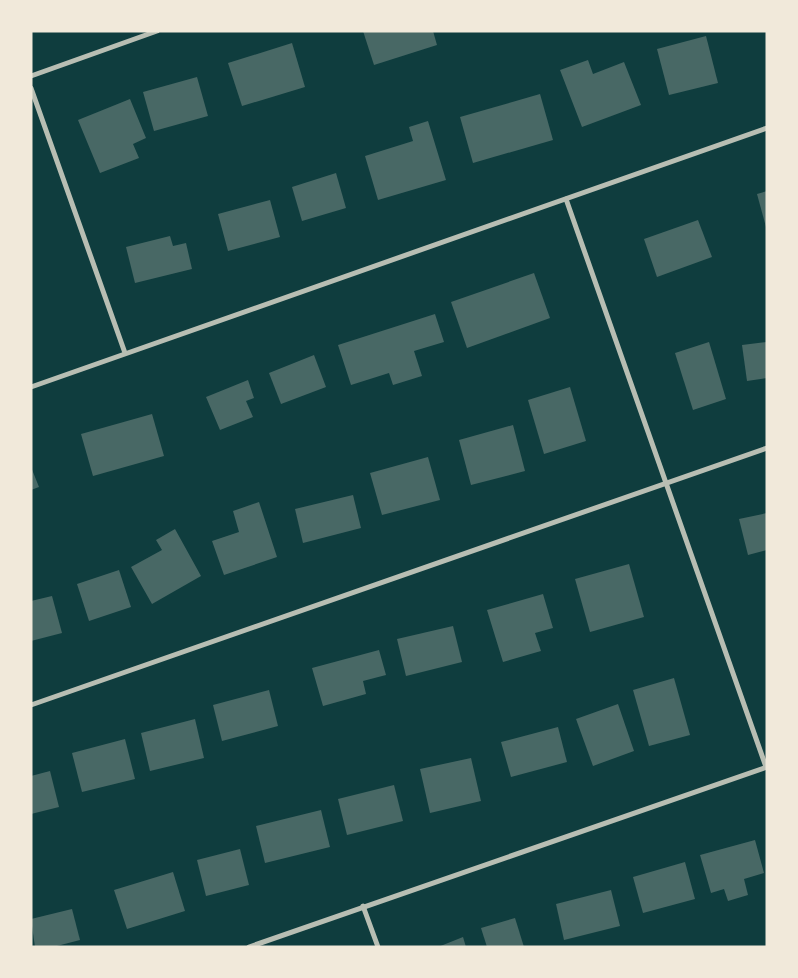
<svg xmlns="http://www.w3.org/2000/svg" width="798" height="978" font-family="Poppins,sans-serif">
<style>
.building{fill:#486865}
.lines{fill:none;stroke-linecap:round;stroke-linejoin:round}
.minor{stroke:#b8beb3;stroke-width:5}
</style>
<rect width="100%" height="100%" fill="#0f3d3e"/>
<!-- building -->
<g class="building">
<path d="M 363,31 L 433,31 L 437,45 L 374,65 Z"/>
<path d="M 706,36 L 718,83 L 669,95 L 657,49 Z"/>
<path d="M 292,43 L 305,87 L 242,106 L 228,63 Z"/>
<path d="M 588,60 L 593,74 L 624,62 L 641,105 L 582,127 L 560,70 Z"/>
<path d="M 197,77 L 208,116 L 154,131 L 143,92 Z"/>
<path d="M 540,94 L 553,140 L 473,163 L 460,117 Z"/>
<path d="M 130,99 L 146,138 L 133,144 L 139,158 L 100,173 L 78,120 Z"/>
<path d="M 428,121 L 446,180 L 378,200 L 365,156 L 413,141 L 409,127 Z"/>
<path d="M 336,173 L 346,208 L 302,221 L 292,187 Z"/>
<path d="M 767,191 L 767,227 L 766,227 L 757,194 Z"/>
<path d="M 270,200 L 280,237 L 228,251 L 218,214 Z"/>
<path d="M 698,220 L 712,257 L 657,277 L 644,239 Z"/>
<path d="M 170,236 L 173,246 L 186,243 L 192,269 L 135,283 L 126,247 Z"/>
<path d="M 534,273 L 550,318 L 467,348 L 451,302 Z"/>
<path d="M 435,314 L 444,342 L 414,351 L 422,376 L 393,385 L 389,373 L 351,385 L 338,345 Z"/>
<path d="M 709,342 L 726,399 L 693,410 L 675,353 Z"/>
<path d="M 767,342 L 767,378 L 747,381 L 742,345 Z"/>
<path d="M 314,355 L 326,387 L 281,404 L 269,373 Z"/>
<path d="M 248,380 L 254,398 L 246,401 L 253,417 L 220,430 L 206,397 Z"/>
<path d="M 570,387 L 586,441 L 544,454 L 528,400 Z"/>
<path d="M 152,414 L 164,456 L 93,476 L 81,434 Z"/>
<path d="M 513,425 L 525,471 L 471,485 L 459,440 Z"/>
<path d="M 428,457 L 440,500 L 382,515 L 370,473 Z"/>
<path d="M 31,467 L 39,487 L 31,490 Z"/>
<path d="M 353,495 L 361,528 L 303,543 L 295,509 Z"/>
<path d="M 259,502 L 277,557 L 224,575 L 212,541 L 239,532 L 233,511 Z"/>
<path d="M 767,513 L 767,550 L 748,555 L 739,519 Z"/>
<path d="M 175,529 L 201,576 L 152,604 L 131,567 L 162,550 L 156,540 Z"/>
<path d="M 629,564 L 644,617 L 590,632 L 575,579 Z"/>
<path d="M 119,570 L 131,607 L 89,621 L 77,584 Z"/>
<path d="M 543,594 L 553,628 L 535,633 L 541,651 L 503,662 L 487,610 Z"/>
<path d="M 52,596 L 62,633 L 31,641 L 31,601 Z"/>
<path d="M 453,626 L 462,662 L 406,676 L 397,639 Z"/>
<path d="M 379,650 L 386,675 L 363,681 L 366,694 L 323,706 L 312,668 Z"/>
<path d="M 674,678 L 690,735 L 649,746 L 633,690 Z"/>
<path d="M 269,690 L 278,726 L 222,741 L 213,705 Z"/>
<path d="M 618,704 L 634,751 L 593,766 L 576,719 Z"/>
<path d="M 195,719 L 204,758 L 150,771 L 141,733 Z"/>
<path d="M 558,727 L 567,762 L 511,777 L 501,742 Z"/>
<path d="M 125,739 L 135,779 L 82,792 L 72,753 Z"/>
<path d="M 471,758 L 481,801 L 430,813 L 420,769 Z"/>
<path d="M 50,771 L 59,807 L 31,814 L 31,776 Z"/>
<path d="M 394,785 L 403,821 L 347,835 L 338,799 Z"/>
<path d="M 321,810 L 330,847 L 265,863 L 256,826 Z"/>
<path d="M 755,840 L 764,873 L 744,879 L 748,895 L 728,901 L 724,889 L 711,893 L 700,855 Z"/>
<path d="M 240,849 L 249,885 L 206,896 L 197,860 Z"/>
<path d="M 685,862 L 695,899 L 643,913 L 633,877 Z"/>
<path d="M 173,872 L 185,911 L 127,929 L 114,890 Z"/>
<path d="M 611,890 L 620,926 L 564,940 L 556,904 Z"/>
<path d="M 72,909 L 80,940 L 53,947 L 35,947 L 31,919 Z"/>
<path d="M 515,918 L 524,947 L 487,947 L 481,928 Z"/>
<path d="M 463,937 L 466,947 L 438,947 Z"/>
</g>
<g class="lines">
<!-- minor -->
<g class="minor">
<path d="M 31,76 L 157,31"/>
<path d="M 31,88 L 125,353"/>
<path d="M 566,199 L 766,767"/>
<path d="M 31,387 L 767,128"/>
<path d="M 31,705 L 767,448"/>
<path d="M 363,906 L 378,947"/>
<path d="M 249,947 L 767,767"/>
</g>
</g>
<!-- border -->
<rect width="798" height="978" fill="none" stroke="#f1e9da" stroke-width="65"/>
</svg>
